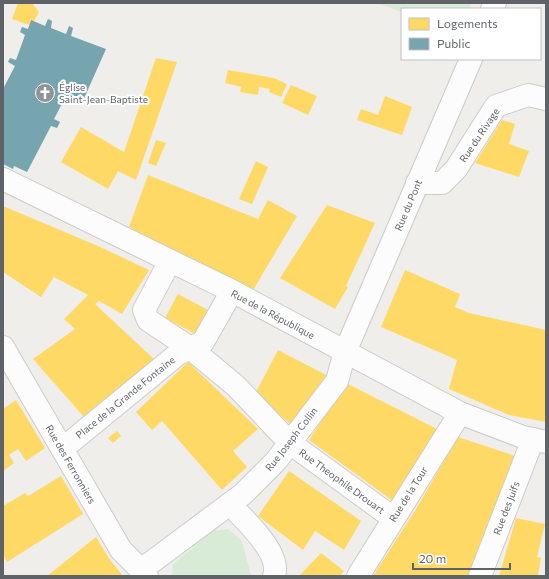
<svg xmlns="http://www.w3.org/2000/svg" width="549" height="579" font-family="Commissioner,sans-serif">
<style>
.green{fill:#d8ebd6}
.homes{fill:#ffd966}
.public{fill:#76a5af}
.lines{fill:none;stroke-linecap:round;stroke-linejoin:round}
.minor-casing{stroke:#cbcccc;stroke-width:24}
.secondary-casing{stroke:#cacacb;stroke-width:24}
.minor{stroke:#fdfcfc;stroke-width:22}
.secondary{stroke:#fdfcfc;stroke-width:22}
.labels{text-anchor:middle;stroke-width:4;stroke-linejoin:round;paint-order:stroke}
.poi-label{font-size:10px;fill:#5f6368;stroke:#fff;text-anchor:start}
.street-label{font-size:10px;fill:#5f6368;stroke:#fff}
</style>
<rect width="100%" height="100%" fill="#efeeea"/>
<!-- green -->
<g class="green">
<path d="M 377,3 L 471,3 L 469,9 L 402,9 L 402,12 Z"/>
<path d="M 228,529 L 242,541 L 251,576 L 172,576 L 173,564 L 213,531 Z"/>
</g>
<!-- homes -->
<g class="homes">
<path d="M 18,3 L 32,3 L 39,12 L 34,21 L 31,20 L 29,25 L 12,19 Z"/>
<path d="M 156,58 L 177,62 L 136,180 L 118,171 L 108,189 L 61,162 L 81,127 L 124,152 Z"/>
<path d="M 228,70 L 274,78 L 287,84 L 281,97 L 269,92 L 270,89 L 259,87 L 258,95 L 240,92 L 241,87 L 225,83 Z"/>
<path d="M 291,85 L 317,96 L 308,115 L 282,103 Z"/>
<path d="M 385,96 L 412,107 L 402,135 L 357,120 L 361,109 L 378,115 Z"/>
<path d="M 502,120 L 515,124 L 509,144 L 529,151 L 519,177 L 475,163 Z"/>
<path d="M 156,140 L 166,143 L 156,166 L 148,163 Z"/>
<path d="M 256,161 L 268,167 L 252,204 L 239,199 Z"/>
<path d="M 148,175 L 258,219 L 268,200 L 297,216 L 252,292 L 129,227 Z"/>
<path d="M 327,205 L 375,223 L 346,286 L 348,287 L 335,309 L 280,278 Z"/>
<path d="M 3,206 L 98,246 L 149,270 L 122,314 L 99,301 L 95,304 L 156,361 L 84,417 L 33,359 L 75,329 L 64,319 L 88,295 L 54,277 L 41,297 L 3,272 Z"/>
<path d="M 405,270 L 460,294 L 455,307 L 469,313 L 546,330 L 546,422 L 509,415 L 449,389 L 457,360 L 381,327 Z"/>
<path d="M 178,294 L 210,311 L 197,335 L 165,318 Z"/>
<path d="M 278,350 L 330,377 L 296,429 L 255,394 Z"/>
<path d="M 188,362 L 258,429 L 233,451 L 247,467 L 222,490 L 162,421 L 152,430 L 136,412 Z"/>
<path d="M 346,383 L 441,431 L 393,501 L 309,440 Z"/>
<path d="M 16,400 L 45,448 L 26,461 L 18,449 L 9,455 L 14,463 L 3,471 L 3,409 Z"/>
<path d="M 117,431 L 121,436 L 113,443 L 108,438 Z"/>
<path d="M 458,437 L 515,456 L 471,576 L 373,576 L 416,509 Z"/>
<path d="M 289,471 L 361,521 L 344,550 L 315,531 L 303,550 L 258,516 Z"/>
<path d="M 61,476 L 83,514 L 7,562 L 3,554 L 3,506 L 25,493 L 28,496 Z"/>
<path d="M 516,518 L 545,524 L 537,557 L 541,558 L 538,576 L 499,576 Z"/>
<path d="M 96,537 L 110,560 L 123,576 L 47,576 Z"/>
<path d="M 321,553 L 344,571 L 340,576 L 299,576 Z"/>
</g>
<!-- public -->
<path class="public" d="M 48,19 L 52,21 L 51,28 L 66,34 L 69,26 L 73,28 L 71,36 L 106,49 L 82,103 L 66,96 L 54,119 L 60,122 L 57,128 L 51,126 L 27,172 L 14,166 L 13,169 L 3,164 L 3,89 L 15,66 L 8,62 L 10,58 L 16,60 L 25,35 L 20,32 L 22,27 L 28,29 L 31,20 L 45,26 Z"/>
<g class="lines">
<defs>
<g id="minor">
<path d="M 417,183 L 442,183 L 456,169 L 496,106 L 528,95 L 546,99"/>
<path d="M 170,261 L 144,310 L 148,320 L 190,348 L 236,386 L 290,443 L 393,518"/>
<path d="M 3,347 L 121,550 L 147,576"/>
<path d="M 61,446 L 72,441 L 178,354 L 203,342 L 232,291"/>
<path d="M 230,504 C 245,521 282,553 274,576"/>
<path d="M 141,570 L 243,494 L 276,461 L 337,381 L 345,352"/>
<path d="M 358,576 L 460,413"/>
<path d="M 480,576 L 533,439"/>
</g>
<g id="secondary">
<path d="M 492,9 L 495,3"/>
<path d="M 3,179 L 232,291 L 460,413 L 523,437 L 546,442"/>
<path d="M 345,352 L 471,59"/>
</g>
</defs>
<!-- minor casing -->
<use href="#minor" class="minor-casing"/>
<!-- secondary casing -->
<use href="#secondary" class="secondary-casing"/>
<!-- minor -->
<use href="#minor" class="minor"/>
<!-- secondary -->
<use href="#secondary" class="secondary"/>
</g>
<!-- icons -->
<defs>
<symbol id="church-disc" viewBox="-11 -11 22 22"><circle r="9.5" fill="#919496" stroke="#fff"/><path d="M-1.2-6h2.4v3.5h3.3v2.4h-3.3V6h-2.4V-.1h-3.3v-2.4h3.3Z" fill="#fff"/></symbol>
</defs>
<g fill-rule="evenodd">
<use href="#church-disc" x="34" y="82" width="22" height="22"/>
</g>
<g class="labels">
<!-- poi labels -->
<g class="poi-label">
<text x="59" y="91">Église<tspan x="59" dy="12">Saint-Jean-Baptiste</tspan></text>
</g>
<!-- street labels -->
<g class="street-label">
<text transform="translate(479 135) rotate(-56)" y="4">Rue du Rivage</text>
<text transform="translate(408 205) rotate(-67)" y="4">Rue du Pont</text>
<text transform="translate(273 314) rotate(28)" y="4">Rue de la République</text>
<text transform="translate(125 397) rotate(-39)" y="4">Place de la Grande Fontaine</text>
<text transform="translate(291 439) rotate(-52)" y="4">Rue Joseph Collin</text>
<text transform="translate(71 464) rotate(60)" y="4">Rue des Ferronniers</text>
<text transform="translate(342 481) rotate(36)" y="4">Rue Theophile Drouart</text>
<text transform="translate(408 494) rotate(-58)" y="4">Rue de la Tour</text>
<text transform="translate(506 508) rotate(-69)" y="4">Rue des Juifs</text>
</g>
</g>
<!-- border -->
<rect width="549" height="579" fill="none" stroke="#5f6368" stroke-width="8"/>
<!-- legend -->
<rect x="401" y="8" width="140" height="52" fill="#ffffff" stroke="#bfc1c3"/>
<rect x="409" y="18" width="20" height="12" fill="#ffd966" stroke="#bfc1c3"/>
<text x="437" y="28" font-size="12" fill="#5f6368">Logements</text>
<rect x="409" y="38" width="20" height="12" fill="#76a5af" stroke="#bfc1c3"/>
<text x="437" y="48" font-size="12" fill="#5f6368">Public</text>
<!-- scale -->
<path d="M413 563v6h97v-6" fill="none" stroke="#5f6368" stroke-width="2"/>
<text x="419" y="563" font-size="12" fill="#5f6368" stroke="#ffffff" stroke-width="3" paint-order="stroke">20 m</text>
</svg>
